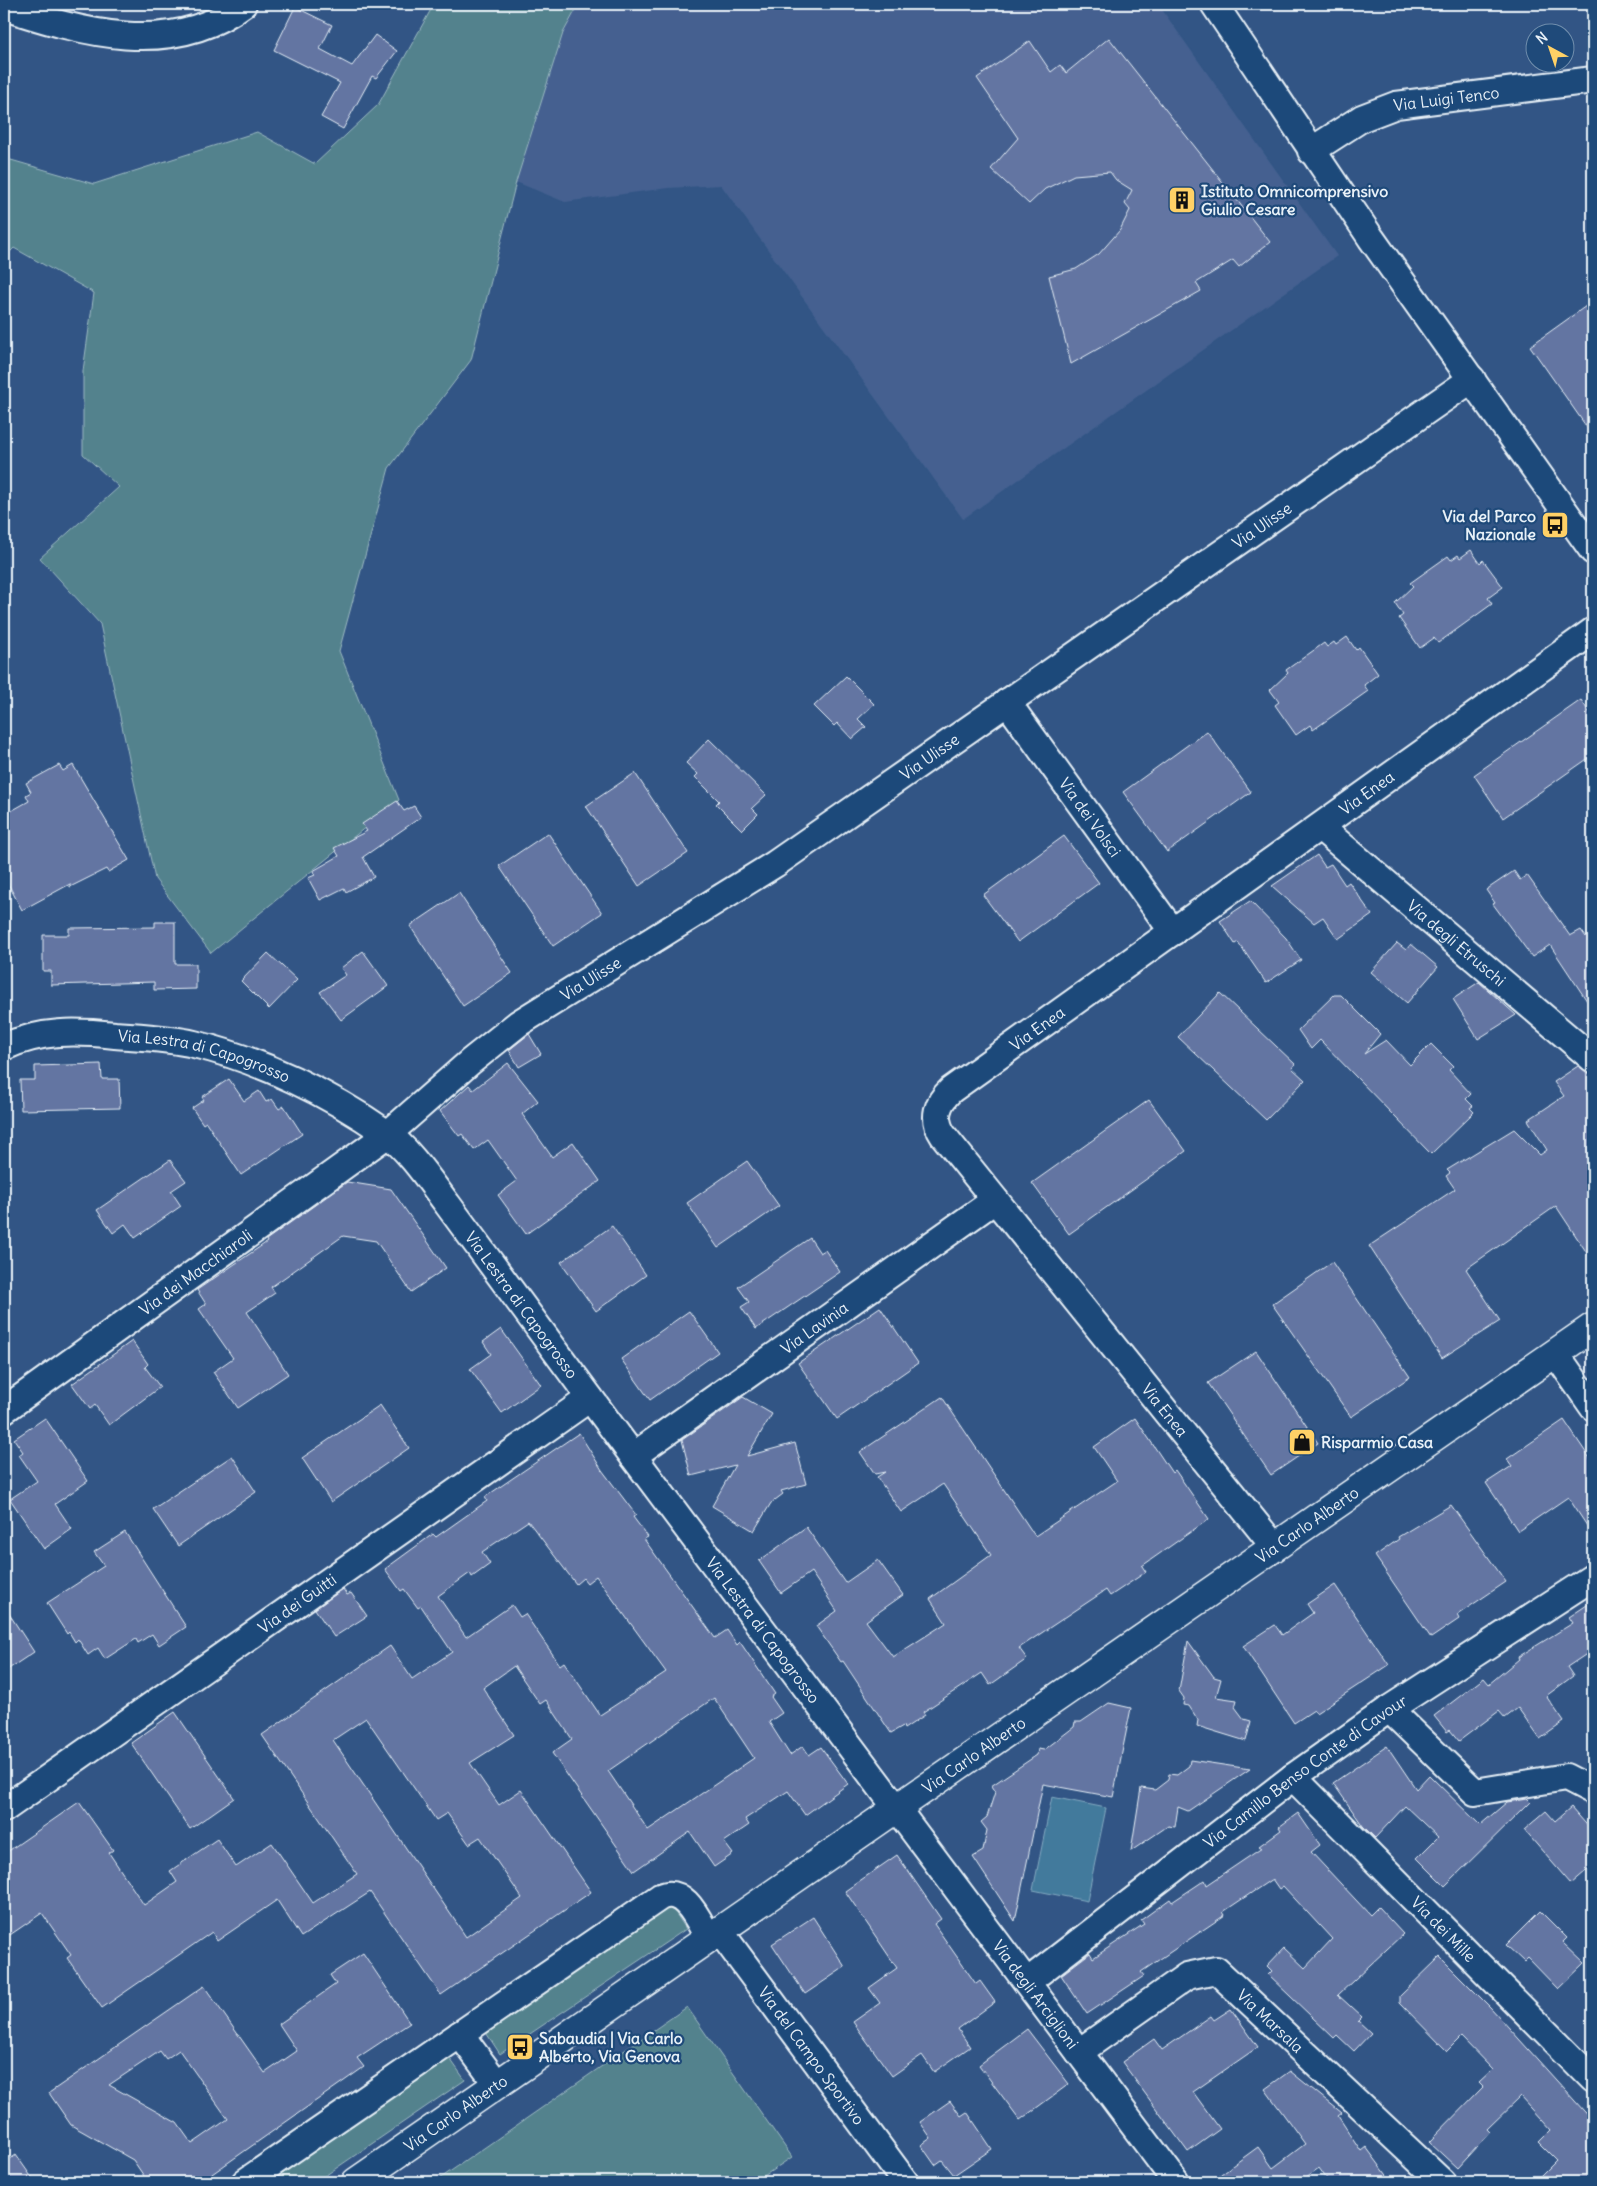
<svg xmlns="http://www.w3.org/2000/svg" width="1597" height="2186" font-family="Delius,sans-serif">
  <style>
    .built { fill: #446190 }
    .green { fill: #52828d; stroke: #9dbac2 }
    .water { fill: #427a9c; stroke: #84aac1 }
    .building { fill: #6474a2; stroke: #e8f1f8; fill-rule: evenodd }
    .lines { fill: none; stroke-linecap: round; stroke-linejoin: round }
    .minor-casing { stroke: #e8f1f8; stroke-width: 30 }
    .tertiary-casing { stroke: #e8f1f8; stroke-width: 31 }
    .minor { stroke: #1f4a7a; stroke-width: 26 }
    .tertiary { stroke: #1f4a7a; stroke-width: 28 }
    .labels { text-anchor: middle; stroke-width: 4.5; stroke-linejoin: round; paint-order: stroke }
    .street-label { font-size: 16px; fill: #e8f1f8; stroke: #1f4a7a }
    .poi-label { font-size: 16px; font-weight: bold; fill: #e8f1f8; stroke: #1f4a7a; text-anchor: start }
  </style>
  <rect width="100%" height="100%" fill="#325585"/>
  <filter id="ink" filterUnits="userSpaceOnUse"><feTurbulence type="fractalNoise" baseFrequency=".02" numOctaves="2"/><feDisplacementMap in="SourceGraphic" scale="10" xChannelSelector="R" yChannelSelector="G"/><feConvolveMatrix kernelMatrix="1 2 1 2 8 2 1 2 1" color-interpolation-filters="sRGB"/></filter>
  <g filter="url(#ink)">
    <path class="built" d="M579,4H1158L1337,256L963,519L721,185L668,188L565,202L516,182L563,33Z"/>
    <path class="green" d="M434,4H579L563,33L516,182L471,360L389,468L339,651L399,800L211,953L155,879L100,624L40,558L119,487L83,454V371L94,293L14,248L4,258V158L94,184L257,132L315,164L378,105Z
      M669,1903L686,1929L500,2054L483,2028Z
      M687,2007L792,2157L755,2182H435Z
      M446,2053L465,2080L316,2182H256Z"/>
    <path class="water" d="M1052,1797L1106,1808L1087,1901L1033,1890Z"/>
    <path class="building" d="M295,7L332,25L320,49L352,66L375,35L397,51L376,78L372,76L343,129L321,117L340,83L274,50Z
      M1109,38L1270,242L1239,267L1233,260L1196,283L1201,291L1071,364L1049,276L1076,269L1099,254L1120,230L1130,210L1125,204L1132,190L1116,180L1110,172L1074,175L1045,189L1029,204L991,169L1018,138L977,78L1030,41L1051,72L1060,65L1066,73Z
      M1593,301V436L1530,346Z
      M1471,550L1480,563L1483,560L1503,587L1488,598L1492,604L1438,643L1434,638L1420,648L1399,618L1403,615L1395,603L1413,586L1410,583L1448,556L1451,560L1458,555L1460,558Z
      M1347,637L1356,650L1359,647L1378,674L1364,685L1368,691L1313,730L1310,725L1296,735L1275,705L1279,702L1270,690L1288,673L1286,670L1324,643L1327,647L1334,642L1336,645Z
      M846,676L874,704L858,719L866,727L852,739L837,723L834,726L814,706Z
      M1581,700L1593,718V755L1503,818L1474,775Z
      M1207,731L1251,792L1167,852L1123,792Z
      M709,739L766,795L752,808L758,814L742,830L716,804L719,801L695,777L698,774L686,763Z
      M59,765L63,771L73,765L129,860L108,872L106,869L70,887V884L22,910L4,876V815L29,801L26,795L31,792L26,783Z
      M635,773L688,853L639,886L586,806Z
      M397,801L404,811L414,806L421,817L363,857L374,877L346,892L344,888L320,900L308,878L315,875L313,871L339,856L334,848L367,831L362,824Z
      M548,833L602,913L553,946L499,866Z
      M1064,836L1099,883L1018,942L983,895Z
      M1317,855L1325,867L1331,864L1345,885L1349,882L1372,915L1338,939L1323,917L1314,923L1272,886Z
      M1514,871L1520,880L1527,875L1570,936L1581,930L1586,937L1593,931V1010L1550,945L1532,957L1493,904L1495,903L1486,890Z
      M459,893L512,973L463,1006L410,926Z
      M1250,901L1286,938L1301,960L1266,983L1238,942L1235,944L1220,921Z
      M155,922H175V964H196V989L154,990V982L51,985V971H43V935H69V928L155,927Z
      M1397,943L1406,950L1411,944L1438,967L1407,1003L1371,972Z
      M363,951L388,986L341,1020L320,992L346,975L341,968Z
      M268,953L297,980L269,1009L241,981Z
      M1479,982L1516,1015L1478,1039L1453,999Z
      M1220,993L1295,1064L1292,1068L1305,1080L1266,1120L1178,1037Z
      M1334,995H1341L1380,1034L1364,1054L1386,1040L1410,1065L1431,1044L1453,1066L1449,1070L1471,1094L1466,1099L1473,1106L1470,1108L1474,1112L1431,1154L1320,1040L1311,1049L1298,1030Z
      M529,1034L541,1054L519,1067L509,1050Z
      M508,1063L538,1101L522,1114L552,1157L573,1142L600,1181L526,1234L498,1195L517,1181L488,1140L474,1150L462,1134L459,1136L440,1111L469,1085L473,1090Z
      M101,1064L102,1079H119L120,1108L21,1110L20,1080H35V1066Z
      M1578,1066L1589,1073L1593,1080V1262L1556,1206L1466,1269L1500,1321L1442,1358L1369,1246L1455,1189L1446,1176L1450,1173L1447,1170L1514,1129L1540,1155L1547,1150L1528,1120L1564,1096L1554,1082Z
      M229,1079L244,1101L259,1091L266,1102L272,1099L279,1109L284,1106L302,1134L241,1175L206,1122L203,1124L192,1108L204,1100L202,1097Z
      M1149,1100L1186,1151L1069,1234L1032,1183Z
      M170,1160L186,1181L171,1191L181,1206L135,1238L125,1224L113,1233L97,1210Z
      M747,1161L779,1206L718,1248L687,1203Z
      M347,1182L391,1189L446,1268L411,1292L376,1241L343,1236L271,1287L275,1293L247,1312L288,1374L238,1408L213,1372L233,1358L199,1309L206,1304L197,1290L267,1242L266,1240Z
      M612,1226L646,1275L596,1311L561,1262Z
      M810,1238L820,1253L825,1250L840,1272L756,1329L741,1307L749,1302L738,1287Z
      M1332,1262L1410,1377L1351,1417L1272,1304Z
      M880,1307L918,1363L837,1419L798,1363Z
      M689,1311L718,1352L650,1400L621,1359Z
      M501,1329L541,1385L502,1413L470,1369L491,1354L483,1342Z
      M132,1341L148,1364L145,1367L160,1387L109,1425L95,1405L90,1409L72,1384Z
      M1256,1351L1318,1443L1271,1475L1208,1383Z
      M743,1397L772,1414L747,1456L795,1443L806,1484L781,1491L783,1494L771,1503L754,1531L712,1506L735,1465L691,1476L682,1440Z
      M942,1397L1035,1536L1117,1481L1094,1447L1135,1418L1172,1473L1175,1470L1209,1519L1142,1566L1146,1572L1110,1596L1106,1590L1019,1648L1027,1659L990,1685L982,1673L923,1712L925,1715L904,1729L903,1726L891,1733L843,1661L841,1662L816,1626L837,1611L811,1572L781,1593L759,1561L806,1527L845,1583L878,1560L903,1595L866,1621L893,1657L946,1623L930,1599L991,1555L943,1484L901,1512L877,1477L885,1472L875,1474L860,1452Z
      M380,1405L409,1448L331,1502L302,1458Z
      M45,1418L88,1481L55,1504L72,1529L44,1549L10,1499L37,1481L19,1455L23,1452L14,1439Z
      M1564,1420L1593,1463V1535L1568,1497L1518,1531L1486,1483L1512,1466L1507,1459Z
      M579,1433L602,1470L636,1515L633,1517L648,1537L644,1539L715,1638L727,1630L737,1645L740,1642L775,1694L771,1697L782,1713L769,1722L790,1755L803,1746L809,1755L821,1747L848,1784L805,1815L788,1791L745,1819L749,1825L724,1842L733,1854L714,1867L690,1832L634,1871L552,1753L572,1739L546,1700L540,1704L514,1666L483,1688L514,1735L470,1763L499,1805L521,1790L591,1892L441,1995L370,1892L301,1937L277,1900L217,1941L212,1932L102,2008L67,1958L71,1955L42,1913L4,1939V1854L79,1802L113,1850L109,1853L144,1905L177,1882L170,1871L217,1839L236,1867L272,1843L313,1903L357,1874L262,1735L390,1646L412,1679L452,1652L421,1606L418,1608L404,1589L401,1591L385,1569L433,1534L436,1537L487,1501L485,1497ZM528,1521L576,1584L583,1578L587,1583L596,1576L666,1672L600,1715L564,1662L560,1665L525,1614L520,1617L512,1605L466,1637L438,1596L470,1573L472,1577L490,1564L482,1552ZM714,1698L754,1758L648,1830L608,1771ZM366,1718L436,1820L447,1813L469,1844L480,1837L522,1898L466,1937L333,1740Z
      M232,1456L256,1492L178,1546L153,1509Z
      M1451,1505L1506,1582L1457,1615L1459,1619L1431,1638L1375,1556L1399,1539L1398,1537Z
      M125,1532L186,1627L159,1645L152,1634L138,1643L136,1639L105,1659L98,1648L88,1655L78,1639L75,1642L69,1632L67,1634L47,1603L104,1566L94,1552Z
      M1335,1585L1389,1665L1316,1713L1314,1710L1294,1723L1243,1646L1275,1625L1282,1635L1313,1613L1307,1604Z
      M343,1589L347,1595L351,1593L367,1616L334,1637L315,1609Z
      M1593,1601V1654L1591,1651L1567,1667L1573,1676L1546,1696L1564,1722L1540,1739L1518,1708L1505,1718L1499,1711L1459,1741L1450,1730L1447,1732L1434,1716L1484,1678L1489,1684L1519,1659L1518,1657L1573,1623L1569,1617Z
      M4,1606L34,1652L4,1672Z
      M1188,1641L1214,1677L1221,1679L1216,1697L1237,1700L1235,1707L1244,1719L1251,1721L1246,1741L1197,1726L1198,1720L1189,1706L1183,1705L1184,1698L1179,1691Z
      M1109,1703L1131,1708L1113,1797L1043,1784L1015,1921L973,1857L983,1851L987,1830L981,1822L987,1817L995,1792L991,1786L1037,1755L1038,1749L1044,1750L1074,1727L1075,1722H1081Z
      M175,1712L234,1798L190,1829L131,1743Z
      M1387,1746L1416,1789L1429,1775L1480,1825L1507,1802L1527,1799L1530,1802L1445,1886L1417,1858L1438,1837L1405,1806L1375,1838L1363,1826L1333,1783Z
      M1190,1760L1250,1769L1188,1811L1178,1807L1175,1827L1168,1826L1131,1851L1141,1788L1155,1790L1168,1780L1169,1774L1177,1775L1189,1766Z
      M1571,1807L1593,1832V1865L1571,1884L1524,1830L1546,1811L1555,1821Z
      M1298,1813L1320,1845L1311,1852L1370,1915L1378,1907L1403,1934L1338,1995L1362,2017L1358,2021L1371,2033L1354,2051L1337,2035L1334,2038L1268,1975L1272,1971L1267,1966L1284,1948L1305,1968L1332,1939L1283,1886L1279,1889L1272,1879L1223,1912L1225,1915L1141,1972L1144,1976L1087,2014L1061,1975L1090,1953L1093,1958L1144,1924L1141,1920L1170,1899L1172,1902L1205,1880L1207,1885L1244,1860L1262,1848L1259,1846L1281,1830L1279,1827Z
      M897,1855L941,1919L934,1924L976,1984L980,1981L995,2002L958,2029L970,2047L934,2072L922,2055L892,2076L853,2022L880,2003L869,1988L897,1968L845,1891Z
      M1540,1911L1567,1938L1563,1942L1585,1963L1558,1989L1528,1958L1524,1962L1506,1945Z
      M813,1917L845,1967L805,1994L772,1944Z
      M363,1953L410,2023L357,2058L364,2067L212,2174L217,2182H148L133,2160L71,2125L49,2093L204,1986L265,2073L297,2051L279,2024L336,1984L330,1975ZM179,2050L228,2119L192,2144L177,2123L109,2085L160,2051L166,2059Z
      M1440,1957L1491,2008L1593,2121V2182H1534L1556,2160L1539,2143L1551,2131L1520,2097L1487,2129L1490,2132L1457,2168L1429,2142L1483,2087L1479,2083L1493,2070L1461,2037L1447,2051L1400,2003V1996Z
      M1231,2009L1258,2047L1193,2092L1220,2129L1188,2152L1122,2062L1154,2039L1162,2050L1211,2016L1214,2020Z
      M1027,2029L1069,2084L1020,2120L979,2065Z
      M1290,2071L1342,2113L1338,2116L1361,2151L1366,2147L1392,2182H1329L1319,2168L1299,2182H1210L1258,2147L1273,2168L1305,2144L1265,2089Z
      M950,2101L961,2116L967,2112L992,2149L954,2175L942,2160L935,2165L921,2145L931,2138L920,2122Z
      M16,2155L35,2182H4V2163Z"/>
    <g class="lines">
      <g class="minor-casing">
        <g id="minor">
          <path d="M1214,4L1371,238L1593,551"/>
          <path d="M4,7C81,32 171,59 243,4"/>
          <path id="s1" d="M1311,151L1362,118L1396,105L1593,80"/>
          <path id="s2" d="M1007,702L1173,932"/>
          <path id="s3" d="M1320,827L1593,1059"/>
          <path id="s4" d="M4,1047C41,1030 75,1031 115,1035C141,1037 169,1038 194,1044C261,1060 330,1094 386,1133C408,1148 432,1184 448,1205L633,1456L1176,2182"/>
          <path d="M1556,1354L1593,1407"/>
          <path id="s5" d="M4,1410L388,1134L470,1062L519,1023L775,864L1472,379"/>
          <path id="s6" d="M633,1456L995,1200"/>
          <path id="s7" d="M1274,1546L943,1135C932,1118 937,1103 951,1090L1593,631"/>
          <path d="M1389,1709L1475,1792L1566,1777L1593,1791"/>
          <path id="s8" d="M1293,1777L1593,2080"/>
          <path id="s9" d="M4,1809L590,1398"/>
          <path id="s10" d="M719,1930L905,2182"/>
          <path id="s11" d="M1027,1982L1293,1777L1389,1709L1593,1577"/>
          <path d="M460,2034L497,2084"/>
          <path id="s12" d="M1079,2052L1187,1976L1216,1970L1442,2182"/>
          <path d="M245,2182L660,1897C685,1886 698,1920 708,1937"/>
        </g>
      </g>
      <g class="tertiary-casing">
        <g id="tertiary">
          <path id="s13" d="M356,2182L1593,1327"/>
        </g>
      </g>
      <use href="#minor" class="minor"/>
      <use href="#tertiary" class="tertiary"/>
    </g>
  </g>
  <defs>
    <g id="building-square" transform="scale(1.4375)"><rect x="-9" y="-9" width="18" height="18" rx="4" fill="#ffd166" stroke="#1f4a7a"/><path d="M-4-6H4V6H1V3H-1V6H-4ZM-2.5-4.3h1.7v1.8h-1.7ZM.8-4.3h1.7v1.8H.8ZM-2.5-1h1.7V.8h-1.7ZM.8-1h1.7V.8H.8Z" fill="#111"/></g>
    <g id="bus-square" transform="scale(1.4375)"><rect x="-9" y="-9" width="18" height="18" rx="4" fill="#ffd166" stroke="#1f4a7a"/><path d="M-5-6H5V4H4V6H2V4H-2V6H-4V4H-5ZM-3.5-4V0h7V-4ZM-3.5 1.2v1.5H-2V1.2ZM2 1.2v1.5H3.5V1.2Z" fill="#111"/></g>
    <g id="shop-square" transform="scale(1.4375)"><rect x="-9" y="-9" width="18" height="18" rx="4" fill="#ffd166" stroke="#1f4a7a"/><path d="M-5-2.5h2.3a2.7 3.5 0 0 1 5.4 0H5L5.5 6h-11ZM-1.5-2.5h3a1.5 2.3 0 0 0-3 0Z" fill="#111"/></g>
  </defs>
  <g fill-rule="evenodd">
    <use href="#building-square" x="1182" y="200"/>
    <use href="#bus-square" x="1555" y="525"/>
    <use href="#shop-square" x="1302" y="1442"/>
    <use href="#bus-square" x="520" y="2047"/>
  </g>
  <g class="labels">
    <g class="street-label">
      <text dy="6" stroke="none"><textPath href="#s1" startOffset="148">Via Luigi Tenco</textPath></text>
      <text dy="6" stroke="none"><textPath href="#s5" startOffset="1539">Via Ulisse</textPath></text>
      <text dy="6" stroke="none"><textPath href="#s5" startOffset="1134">Via Ulisse</textPath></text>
      <text dy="6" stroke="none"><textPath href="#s7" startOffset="1089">Via Enea</textPath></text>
      <text dy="6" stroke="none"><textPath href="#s2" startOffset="142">Via dei Volsci</textPath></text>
      <text dy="6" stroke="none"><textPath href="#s3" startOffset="179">Via degli Etruschi</textPath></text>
      <text dy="6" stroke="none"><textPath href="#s5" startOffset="729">Via Ulisse</textPath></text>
      <text dy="6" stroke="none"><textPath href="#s7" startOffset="684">Via Enea</textPath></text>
      <text dy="6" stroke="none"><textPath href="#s4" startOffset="205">Via Lestra di Capogrosso</textPath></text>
      <text dy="6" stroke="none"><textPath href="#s5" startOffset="236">Via dei Macchiaroli</textPath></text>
      <text dy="6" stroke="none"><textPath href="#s4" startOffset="625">Via Lestra di Capogrosso</textPath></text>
      <text dy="6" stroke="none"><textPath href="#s6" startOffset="222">Via Lavinia</textPath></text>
      <text transform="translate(1165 1410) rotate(51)" y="6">Via Enea</text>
      <text dy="6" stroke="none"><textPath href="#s13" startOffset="1156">Via Carlo Alberto</textPath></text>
      <text dy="6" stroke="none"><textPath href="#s9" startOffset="358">Via dei Guitti</textPath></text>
      <text dy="6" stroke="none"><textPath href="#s4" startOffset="1030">Via Lestra di Capogrosso</textPath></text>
      <text dy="6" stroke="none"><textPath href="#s13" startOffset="751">Via Carlo Alberto</textPath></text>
      <text dy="6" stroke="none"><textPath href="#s11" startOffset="349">Via Camillo Benso Conte di Cavour</textPath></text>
      <text dy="6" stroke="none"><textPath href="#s8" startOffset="214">Via dei Mille</textPath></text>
      <text dy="6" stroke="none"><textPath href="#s4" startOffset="1485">Via degli Arciglioni</textPath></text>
      <text dy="6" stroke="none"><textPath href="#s12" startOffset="236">Via Marsala</textPath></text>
      <text dy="6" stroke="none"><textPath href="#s10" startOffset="156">Via del Campo Sportivo</textPath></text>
      <text dy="6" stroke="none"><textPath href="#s13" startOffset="121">Via Carlo Alberto</textPath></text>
    </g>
    <g class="poi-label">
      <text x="1201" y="197">Istituto Omnicomprensivo<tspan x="1201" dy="18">Giulio Cesare</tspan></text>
      <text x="1536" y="522" text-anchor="end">Via del Parco<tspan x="1536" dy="18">Nazionale</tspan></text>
      <text x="1321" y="1448">Risparmio Casa</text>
      <text x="539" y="2044">Sabaudia | Via Carlo<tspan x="539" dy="18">Alberto, Via Genova</tspan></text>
    </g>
  </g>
  <rect width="1597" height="2186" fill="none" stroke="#1f4a7a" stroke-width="20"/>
  <rect x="10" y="10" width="1577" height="2166" fill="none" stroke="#e8f1f8" stroke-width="2" filter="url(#ink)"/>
  <g transform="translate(1550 48) rotate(320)"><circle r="24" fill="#1f4a7a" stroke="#6f8dac"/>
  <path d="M0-4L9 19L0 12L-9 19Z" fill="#ffd166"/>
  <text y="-8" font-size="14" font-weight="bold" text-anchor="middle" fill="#e8f1f8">N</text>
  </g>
</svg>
